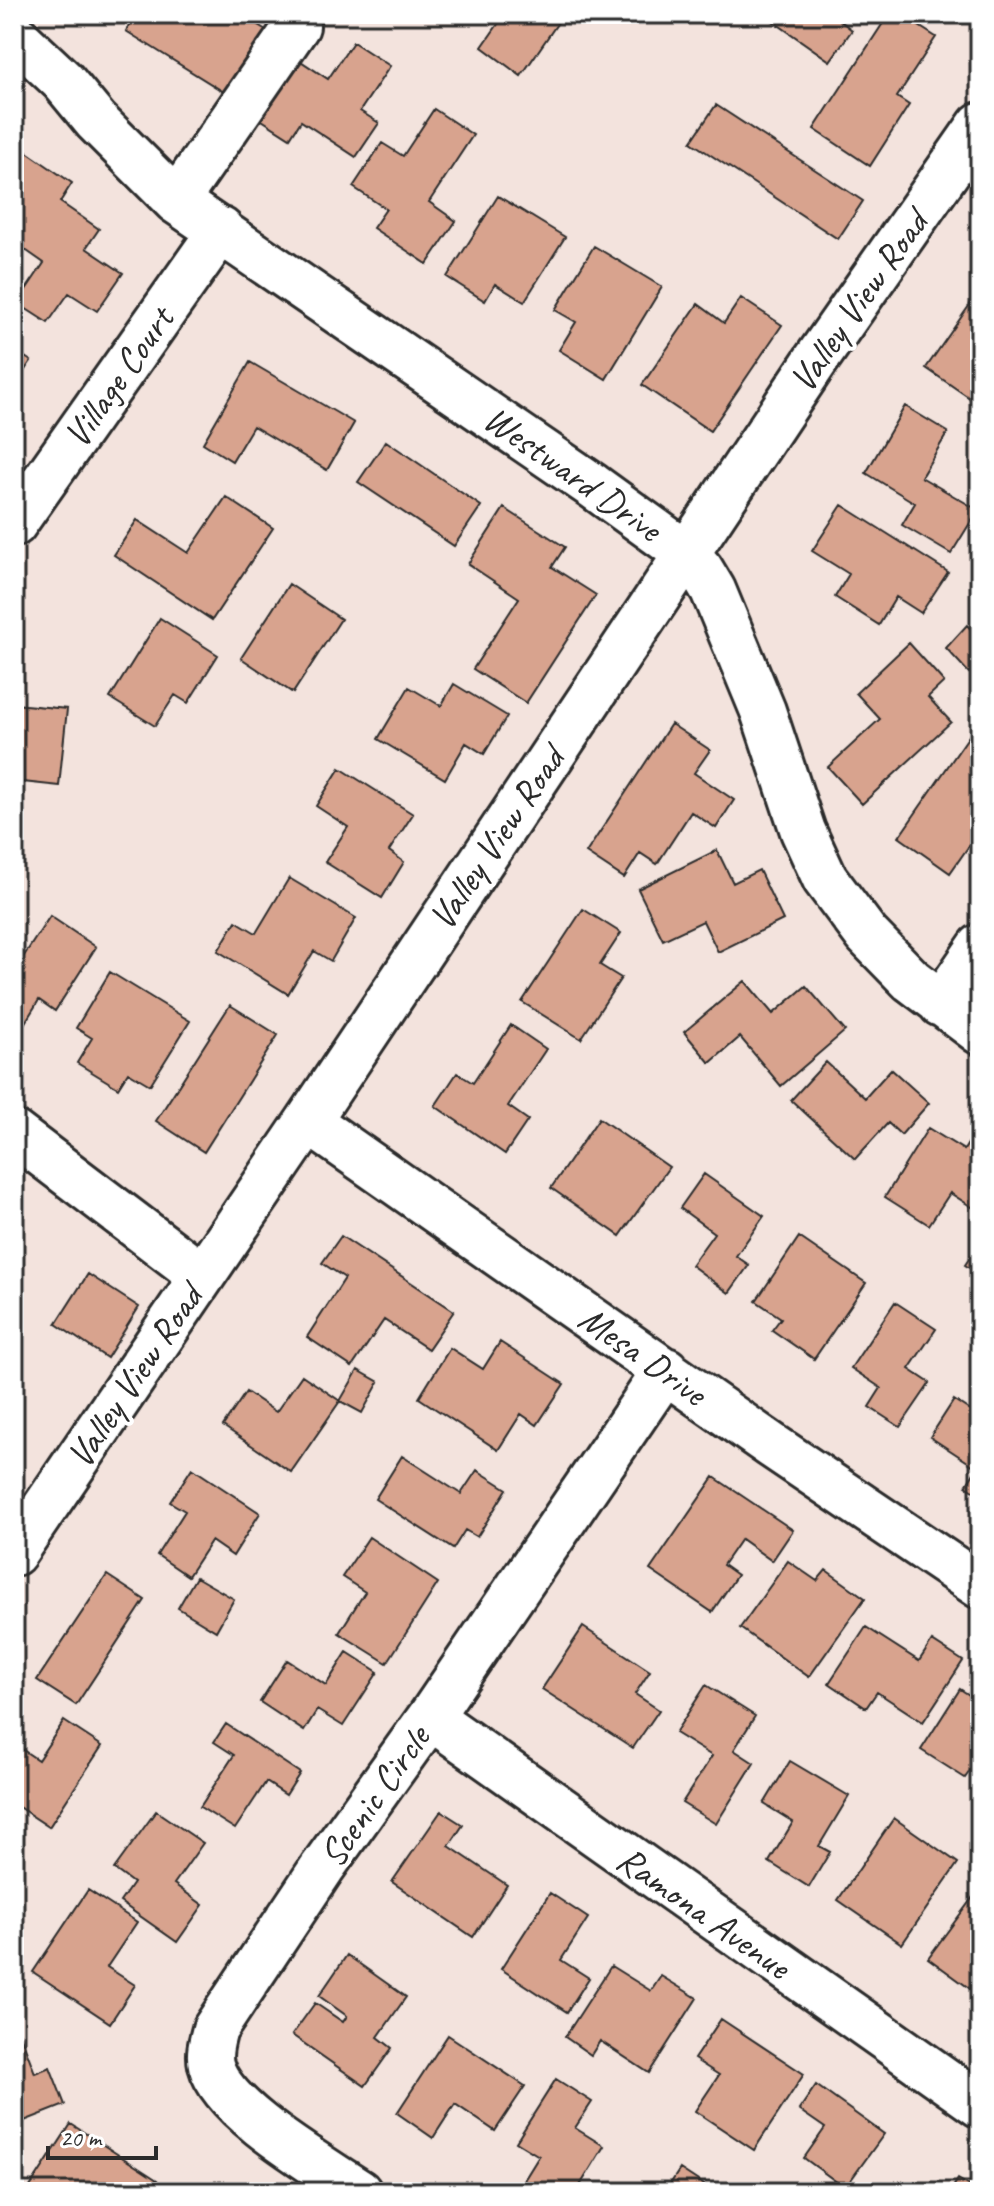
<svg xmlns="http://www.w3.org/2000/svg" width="994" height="2206" font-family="Caveat,sans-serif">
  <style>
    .building { fill: #d8a38e; stroke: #2b2b2b; stroke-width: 2 }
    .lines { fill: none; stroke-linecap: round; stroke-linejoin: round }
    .minor-casing { stroke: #2b2b2b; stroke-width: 50 }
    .minor { stroke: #fff; stroke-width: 44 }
    .labels { text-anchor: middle; stroke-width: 8; stroke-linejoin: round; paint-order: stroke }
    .street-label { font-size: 38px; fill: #2b2b2b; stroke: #fff }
  </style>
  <rect width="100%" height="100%" fill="#f3e3dd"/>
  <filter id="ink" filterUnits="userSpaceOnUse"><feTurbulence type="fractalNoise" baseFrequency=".0125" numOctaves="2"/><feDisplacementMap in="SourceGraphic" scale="16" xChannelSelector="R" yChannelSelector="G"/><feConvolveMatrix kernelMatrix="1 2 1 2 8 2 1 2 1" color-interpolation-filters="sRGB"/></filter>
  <g filter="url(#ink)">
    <path class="building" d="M136,14H240L271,33L232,97L126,31Z
      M505,14H555L561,18L521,76L482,47Z
      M774,14H832L852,30L830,61L770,19Z
      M889,14H900L936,37L897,97L909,105L870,166L814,129Z
      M353,42L390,66L360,111L379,123L356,157L301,121L290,138L251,113L290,54L328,79Z
      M716,105L863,201L838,239L691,142Z
      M434,109L473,135L429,202L456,221L427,264L373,228L386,209L353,187L382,143L403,156Z
      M24,150L72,183L60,202L99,229L86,248L123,273L97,311L69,293L48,323L17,303L44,263L14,242V165Z
      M498,196L565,237L524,302L495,284L485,301L447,277Z
      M594,246L662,287L606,379L559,350L576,322L555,310Z
      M978,293L980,295V405L926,368Z
      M741,298L782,325L710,431L642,385L698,304L724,323Z
      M14,350L31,361L14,386Z
      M250,362L354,423L327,470L253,426L232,461L203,443Z
      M905,406L948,432L921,477L978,510L951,554L902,525L915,503L866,473Z
      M386,441L481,506L454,546L358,482Z
      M226,497L273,528L212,620L114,555L137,520L188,553Z
      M842,505L948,572L921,613L896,597L879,625L835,597L849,574L812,551Z
      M504,508L565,547L552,567L596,595L526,703L473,669L519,598L468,564Z
      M289,584L341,619L293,693L241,658Z
      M160,618L218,655L188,703L175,695L155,726L110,698Z
      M967,625L980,639V662L969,673L946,648Z
      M909,643L944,682L928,697L951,722L862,804L828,767L880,719L856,693Z
      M454,684L507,716L484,754L466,743L445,779L378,739L409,687L441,706Z
      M14,704L67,709L59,786L14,781Z
      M980,720V830L950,873L899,837Z
      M671,724L710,750L694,773L734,800L716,828L691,812L657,864L640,853L624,878L586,853Z
      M340,768L413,814L389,851L404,862L382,898L325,862L348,827L316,806Z
      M717,850L733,883L759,870L783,920L718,952L703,921L663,940L638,889Z
      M289,878L356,918L331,961L314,951L288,994L218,951L236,921L256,933Z
      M583,909L621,933L600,965L621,978L581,1039L522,1002Z
      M50,916L96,947L55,1011L39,1000L21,1029L14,1025V971Z
      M110,972L190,1021L150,1085L128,1072L118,1088L77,1063L92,1038L76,1028Z
      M745,981L773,1014L806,986L845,1031L781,1086L740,1037L710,1063L684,1032Z
      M230,1005L278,1035L204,1152L156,1121Z
      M511,1025L546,1049L508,1106L528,1120L505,1154L435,1106L457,1073L473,1083Z
      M826,1062L865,1098L891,1069L929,1103L901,1135L888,1123L855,1159L791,1100Z
      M599,1118L669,1167L620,1236L551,1188Z
      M928,1128L964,1150L973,1135L980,1139V1208L978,1211L950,1193L929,1225L885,1197Z
      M704,1174L764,1216L736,1256L749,1265L729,1293L691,1265L714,1233L680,1208Z
      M341,1236L454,1311L428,1349L384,1320L352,1367L307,1337L345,1278L322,1263Z
      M799,1237L866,1283L814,1359L772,1330L781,1318L756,1301Z
      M980,1242V1275L965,1265Z
      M88,1274L139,1307L107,1358L56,1324Z
      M895,1302L936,1329L909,1369L930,1383L900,1427L869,1407L881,1388L851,1368Z
      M500,1342L564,1384L537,1425L521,1414L498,1450L419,1398L450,1348L483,1369Z
      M358,1370L379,1382L362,1413L340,1401Z
      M302,1375L340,1401L291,1472L223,1426L246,1392L276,1412Z
      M954,1400L980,1417V1495L966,1486L977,1468L930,1437Z
      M402,1456L461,1494L477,1470L507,1489L477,1537L465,1530L453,1549L375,1499Z
      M192,1468L260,1513L233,1556L211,1541L188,1576L157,1555L185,1511L170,1502Z
      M714,1477L793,1530L772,1561L741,1539L723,1565L737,1575L712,1612L650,1570Z
      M369,1537L438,1583L387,1663L339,1633L365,1592L342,1577Z
      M788,1561L817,1581L826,1570L865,1598L809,1677L740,1628Z
      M107,1575L145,1600L76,1705L37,1680Z
      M196,1577L234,1599L216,1631L178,1608Z
      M583,1627L650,1671L635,1694L659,1710L633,1748L542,1689Z
      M866,1627L919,1661L932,1641L963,1661L923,1722L877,1692L866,1708L829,1683Z
      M347,1652L378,1672L343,1726L317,1710L304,1731L260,1702L287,1660L326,1685Z
      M706,1685L755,1716L734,1750L754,1763L716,1824L682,1803L712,1756L675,1733Z
      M960,1689L980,1702V1763L977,1761L965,1778L921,1750Z
      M64,1721L102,1746L49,1827L14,1804V1744L38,1760Z
      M226,1724L300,1773L286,1795L266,1782L235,1829L200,1807L234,1755L214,1742Z
      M790,1761L849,1796L819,1846L830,1852L809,1887L769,1862L793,1822L764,1804Z
      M156,1811L203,1843L174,1884L203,1905L177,1942L120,1902L133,1883L114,1869Z
      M441,1811L463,1825L449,1846L507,1885L473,1937L392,1882Z
      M894,1818L958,1863L902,1944L838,1900Z
      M88,1890L137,1922L107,1967L135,1985L110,2023L33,1972Z
      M550,1893L588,1918L561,1960L589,1978L567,2012L501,1969Z
      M973,1897L980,1903V1996L928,1958Z
      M347,1955L406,1997L378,2037L392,2048L365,2086L292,2035L315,2003L343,2022L347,2016L319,1996Z
      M611,1966L651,1991L661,1976L697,1998L649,2073L600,2041L591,2055L565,2037Z
      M721,2019L804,2074L754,2150L695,2111L719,2075L694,2059Z
      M17,2026L35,2073L50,2067L65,2105L14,2125V2027Z
      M448,2035L525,2086L495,2131L455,2104L433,2138L397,2113Z
      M556,2079L592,2102L575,2128L604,2146L576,2192H521L518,2190L539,2156L516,2142Z
      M816,2085L884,2134L845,2188L804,2158L825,2128L799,2110Z
      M71,2124L157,2180L149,2192H38L30,2187Z
      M680,2169L715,2192H665Z
      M958,2179L980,2192H950Z"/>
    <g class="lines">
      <g class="minor-casing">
        <path id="minor" d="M14,35L63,81L96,121L176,201L593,486L687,554L701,570L713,590L763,711L803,831L825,879L867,935L911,980L980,1032
          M176,201L297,26
          M14,524L221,230
          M941,1004L980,947
          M308,1121L771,1445L980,1586
          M14,1133L202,1276
          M14,1553L308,1121L816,360L980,125
          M430,1717L980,2105
          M359,2192C319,2165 223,2111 211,2065C208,2052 212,2041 215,2029L322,1868L430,1717L666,1370"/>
      </g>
      <use href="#minor" class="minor"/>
    </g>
  </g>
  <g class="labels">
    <g class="street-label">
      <text transform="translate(858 301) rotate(-55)" y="13">Valley View Road</text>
      <text transform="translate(118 377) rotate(-55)" y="13">Village Court</text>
      <text transform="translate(573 473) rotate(35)" y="13">Westward Drive</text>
      <text transform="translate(496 838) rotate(-56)" y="13">Valley View Road</text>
      <text transform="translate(643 1355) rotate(35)" y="13">Mesa Drive</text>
      <text transform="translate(134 1376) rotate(-56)" y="13">Valley View Road</text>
      <text transform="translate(374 1796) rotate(-55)" y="13">Scenic Circle</text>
      <text transform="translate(704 1912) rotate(35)" y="13">Ramona Avenue</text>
    </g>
  </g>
  <rect width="994" height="2206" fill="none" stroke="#fff" stroke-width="48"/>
  <rect x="24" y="24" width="946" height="2158" fill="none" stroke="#2b2b2b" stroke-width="3" filter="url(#ink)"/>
  <path d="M48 2146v12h108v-12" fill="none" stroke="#2b2b2b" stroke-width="4"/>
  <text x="60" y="2146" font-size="24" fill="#2b2b2b" stroke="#ffffff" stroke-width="6" paint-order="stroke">20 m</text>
</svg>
